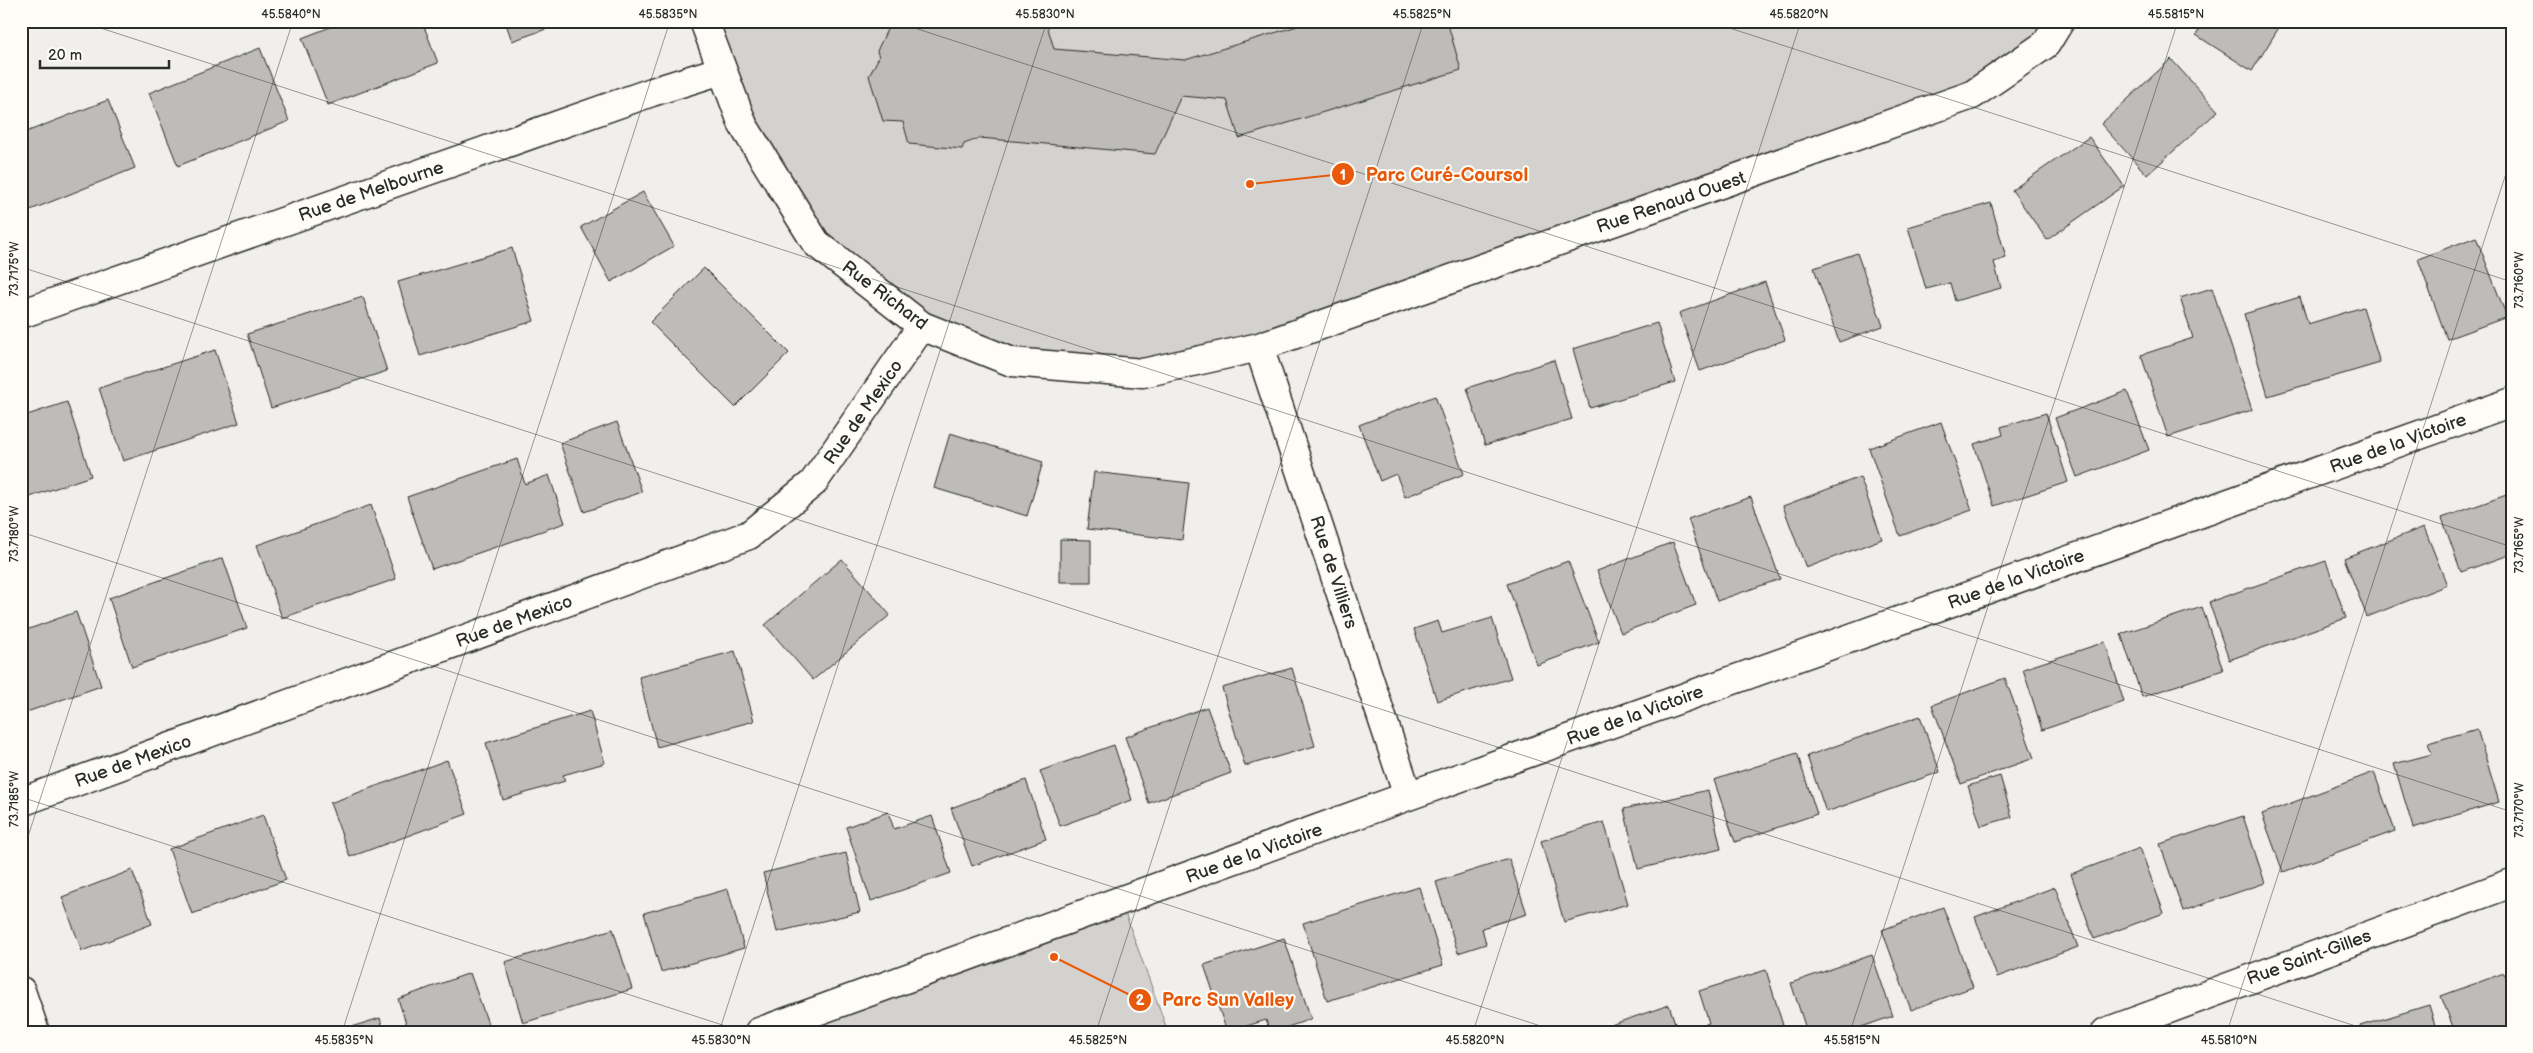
<svg xmlns="http://www.w3.org/2000/svg" width="2533" height="1053" font-family="'Balsamiq Sans',sans-serif">
  <style>
    .green { fill: #d3d2cf; stroke: #7f7e7d }
    .building { fill: #bdbcb8; stroke: #2b2b2b }
    .lines { fill: none; stroke-linecap: round; stroke-linejoin: round }
    .street-casing { stroke: #2b2b2b; stroke-width: 31 }
    .street { stroke: #fdfcf7; stroke-width: 28 }
    .ticks { fill: none; stroke: #2b2b2b; stroke-width: 1; stroke-opacity: 0.45 }
    .labels { text-anchor: middle; stroke-width: 4; stroke-linejoin: round; paint-order: stroke }
    .street-label { font-size: 18px; fill: #2b2b2b; stroke: #fdfcf7 }
    .leader { fill: none; stroke: #e8590c; stroke-width: 2 }
    .callout-dot { fill: #e8590c; stroke: #fdfcf7; stroke-width: 2 }
    .mark-label { font-size: 15px; text-anchor: middle; font-weight: bold; fill: #fff }
    .callout-label { font-size: 19px; text-anchor: middle; font-weight: bold; fill: #e8590c; stroke: #fdfcf7; stroke-width: 4; stroke-linejoin: round; paint-order: stroke }
    .neatline { fill: none; stroke: #2b2b2b; stroke-width: 2 }
    .ticks-label { font-size: 12px; text-anchor: middle; fill: #2b2b2b }
  </style>
  <rect width="100%" height="100%" fill="#f0efeb"/>
  <filter id="ink" filterUnits="userSpaceOnUse"><feTurbulence type="fractalNoise" baseFrequency=".02" numOctaves="2"/><feDisplacementMap in="SourceGraphic" scale="10" xChannelSelector="R" yChannelSelector="G"/><feConvolveMatrix kernelMatrix="1 2 1 2 8 2 1 2 1" color-interpolation-filters="sRGB"/></filter>
  <g filter="url(#ink)">
    <path class="green" d="M704,21H2060L1972,95L1143,373L958,340L816,243Z
      M1121,902L1168,1032H818L812,1012Z"/>
    <path class="building" d="M346,21H422L438,63L328,105L302,38Z
      M505,21H569L512,41Z
      M891,21H1048L1047,25L1054,49L1185,60L1314,21H1447L1461,70L1239,138L1227,100L1181,96L1155,154L980,138L964,144L962,149L909,144L903,122L883,121L869,76L879,57L877,51Z
      M2205,21H2283L2252,71L2196,35Z
      M260,48L289,121L178,166L149,93Z
      M2171,59L2218,111L2147,175L2101,124Z
      M108,100L135,168L23,213L21,134Z
      M2089,137L2124,186L2047,240L2012,190Z
      M643,192L674,246L611,282L581,227Z
      M1991,203L2006,258L1994,262L2001,288L1955,301L1950,283L1926,289L1908,227Z
      M2476,237L2507,317L2447,339L2418,259Z
      M512,248L534,321L420,356L398,282Z
      M1857,253L1883,326L1839,342L1814,268Z
      M704,268L789,353L735,407L650,322Z
      M1765,282L1785,340L1700,371L1679,313Z
      M2212,288L2252,410L2168,437L2141,355L2193,338L2180,298Z
      M363,297L387,371L271,408L247,334Z
      M2300,297L2308,324L2363,307L2380,363L2268,396L2244,314Z
      M1657,323L1675,382L1590,408L1573,349Z
      M215,350L239,423L123,461L99,388Z
      M1554,360L1572,419L1485,445L1467,388Z
      M2127,391L2149,450L2077,477L2055,418Z
      M1435,396L1464,474L1405,497L1396,474L1380,481L1359,425Z
      M67,402L91,476L21,500V417Z
      M2046,413L2068,482L1994,506L1974,444L2003,435L2001,427Z
      M617,422L642,492L584,512L560,443Z
      M1941,422L1972,510L1900,536L1869,448Z
      M950,433L1043,462L1027,516L934,488Z
      M517,459L525,484L549,475L565,523L432,569L407,497Z
      M1094,472L1189,483L1182,540L1087,529Z
      M1860,477L1882,539L1806,568L1783,506Z
      M2512,493V554L2461,572L2442,518Z
      M1751,497L1780,579L1717,601L1688,519Z
      M371,505L396,579L282,618L257,545Z
      M2424,527L2447,585L2367,617L2344,558Z
      M1060,539L1091,540V582H1060Z
      M1673,542L1696,605L1621,633L1597,571Z
      M223,558L247,628L132,667L109,598Z
      M842,559L890,615L813,680L765,625Z
      M1568,561L1599,642L1537,665L1507,584Z
      M2326,561L2346,618L2229,660L2209,602Z
      M2202,607L2223,670L2142,697L2121,634Z
      M76,612L101,686L21,714V632Z
      M1492,618L1511,678L1437,701L1414,629L1438,621L1442,633Z
      M2105,642L2124,702L2042,730L2023,669Z
      M735,651L754,721L657,747L639,677Z
      M1292,668L1315,746L1245,766L1222,688Z
      M2005,678L2034,758L1961,784L1932,705Z
      M1207,707L1231,773L1149,803L1125,737Z
      M590,711L605,763L563,775L565,781L503,800L486,743Z
      M1920,716L1940,772L1826,812L1807,756Z
      M2477,729L2499,802L2413,828L2394,764L2432,754L2428,743Z
      M1114,745L1132,800L1060,826L1040,771Z
      M1797,753L1817,814L1735,842L1714,780Z
      M447,760L467,814L350,857L330,803Z
      M2374,772L2395,831L2283,872L2262,814Z
      M2000,776L2012,817L1981,826L1968,786Z
      M1026,780L1046,839L972,866L951,808Z
      M1708,790L1721,849L1638,869L1624,809Z
      M888,812L894,829L932,816L951,873L871,901L846,827Z
      M263,815L286,880L192,914L169,849Z
      M2243,816L2265,883L2183,911L2160,844Z
      M1604,822L1628,904L1564,922L1541,841Z
      M2140,848L2164,913L2094,939L2071,874Z
      M846,853L860,912L777,932L763,873Z
      M1509,859L1527,914L1482,928L1486,944L1458,953L1436,882Z
      M132,870L152,924L82,951L62,897Z
      M1419,887L1443,965L1327,1001L1303,923Z
      M2055,887L2078,947L1997,977L1975,917Z
      M728,889L744,948L661,972L644,913Z
      M1943,907L1973,987L1911,1010L1882,930Z
      M613,929L632,989L523,1023L505,962Z
      M1284,938L1311,1019L1273,1032H1270L1266,1020L1227,1032L1204,965Z
      M1872,955L1893,1016L1847,1032H1807L1791,983Z
      M1766,970L1785,1032H1698L1697,1027L1709,1023L1699,991Z
      M470,973L491,1032H409L398,999Z
      M2504,973L2512,996V1032H2455L2441,996Z
      M1669,1005L1678,1032H1606L1605,1027Z
      M2429,1005L2437,1032H2362L2360,1026Z
      M380,1018L384,1032H335Z"/>
    <g class="lines">
      <g class="street-casing">
        <path id="street" d="M704,21L743,125L816,243L922,326L1012,362L1143,373L1259,347L1972,95L2046,44L2060,21
          M21,314L652,92L722,70
          M1259,347L1408,796
          M21,802L749,535L813,483L922,326
          M21,991L35,1032
          M759,1032L1408,796L2512,402
          M2106,1032L2512,883"/>
      </g>
      <use href="#street" class="street"/>
    </g>
  </g>
  <path class="ticks" d="M79,21L2512,812M893,21L2512,547M1708,21L2512,282M21,267L2374,1032M21,532L1559,1032M21,797L744,1032M21,858L293,21M342,1032L670,21M719,1032L1047,21M1096,1032L1424,21M1473,1032L1801,21M1850,1032L2178,21M2227,1032L2512,155"/>
  <g class="labels">
    <g class="street-label">
      <text transform="translate(371 191) rotate(-19)" y="6">Rue de Melbourne</text>
      <text transform="translate(1671 202) rotate(-19)" y="6">Rue Renaud Ouest</text>
      <text transform="translate(885 295) rotate(37)" y="6">Rue Richard</text>
      <text transform="translate(863 412) rotate(-55)" y="6">Rue de Mexico</text>
      <text transform="translate(2398 443) rotate(-20)" y="6">Rue de la Victoire</text>
      <text transform="translate(1334 572) rotate(72)" y="6">Rue de Villiers</text>
      <text transform="translate(2016 579) rotate(-20)" y="6">Rue de la Victoire</text>
      <text transform="translate(514 621) rotate(-20)" y="6">Rue de Mexico</text>
      <text transform="translate(1635 715) rotate(-20)" y="6">Rue de la Victoire</text>
      <text transform="translate(133 761) rotate(-20)" y="6">Rue de Mexico</text>
      <text transform="translate(1254 853) rotate(-20)" y="6">Rue de la Victoire</text>
      <text transform="translate(2309 957) rotate(-20)" y="6">Rue Saint-Gilles</text>
    </g>
  </g>
  <path class="leader" d="M1250 184L1343 174M1054 957L1140 1000"/>
  <g class="callout-dot">
    <circle cx="1250" cy="184" r="5"/>
    <circle cx="1054" cy="957" r="5"/>
    <circle cx="1343" cy="174" r="12"/>
    <circle cx="1140" cy="1000" r="12"/>
  </g>
  <g class="mark-label">
    <text x="1343" y="180">1</text>
    <text x="1140" y="1005">2</text>
  </g>
  <g class="callout-label">
    <text x="1447" y="181">Parc Curé-Coursol</text>
    <text x="1228" y="1006">Parc Sun Valley</text>
  </g>
  <rect width="2533" height="1053" fill="none" stroke="#fdfcf7" stroke-width="55"/>
  <path d="M40 60v8h129v-8" fill="none" stroke="#2b2b2b" stroke-width="2.5"/>
  <text x="48" y="60" font-size="15" fill="#2b2b2b" stroke="#fdfcf7" stroke-width="4" paint-order="stroke">20 m</text>
  <rect x="28" y="28" width="2478" height="998" class="neatline"/>
  <g class="ticks-label">
    <text x="291" y="18">45.5840°N</text>
    <text x="668" y="18">45.5835°N</text>
    <text x="1045" y="18">45.5830°N</text>
    <text x="1422" y="18">45.5825°N</text>
    <text x="1799" y="18">45.5820°N</text>
    <text x="2176" y="18">45.5815°N</text>
    <text transform="translate(14 269) rotate(-90)" y="4">73.7175°W</text>
    <text transform="translate(2519 280) rotate(-90)" y="4">73.7160°W</text>
    <text transform="translate(14 534) rotate(-90)" y="4">73.7180°W</text>
    <text transform="translate(2519 545) rotate(-90)" y="4">73.7165°W</text>
    <text transform="translate(14 799) rotate(-90)" y="4">73.7185°W</text>
    <text transform="translate(2519 810) rotate(-90)" y="4">73.7170°W</text>
    <text x="344" y="1044">45.5835°N</text>
    <text x="721" y="1044">45.5830°N</text>
    <text x="1098" y="1044">45.5825°N</text>
    <text x="1475" y="1044">45.5820°N</text>
    <text x="1852" y="1044">45.5815°N</text>
    <text x="2229" y="1044">45.5810°N</text>
  </g>
</svg>
